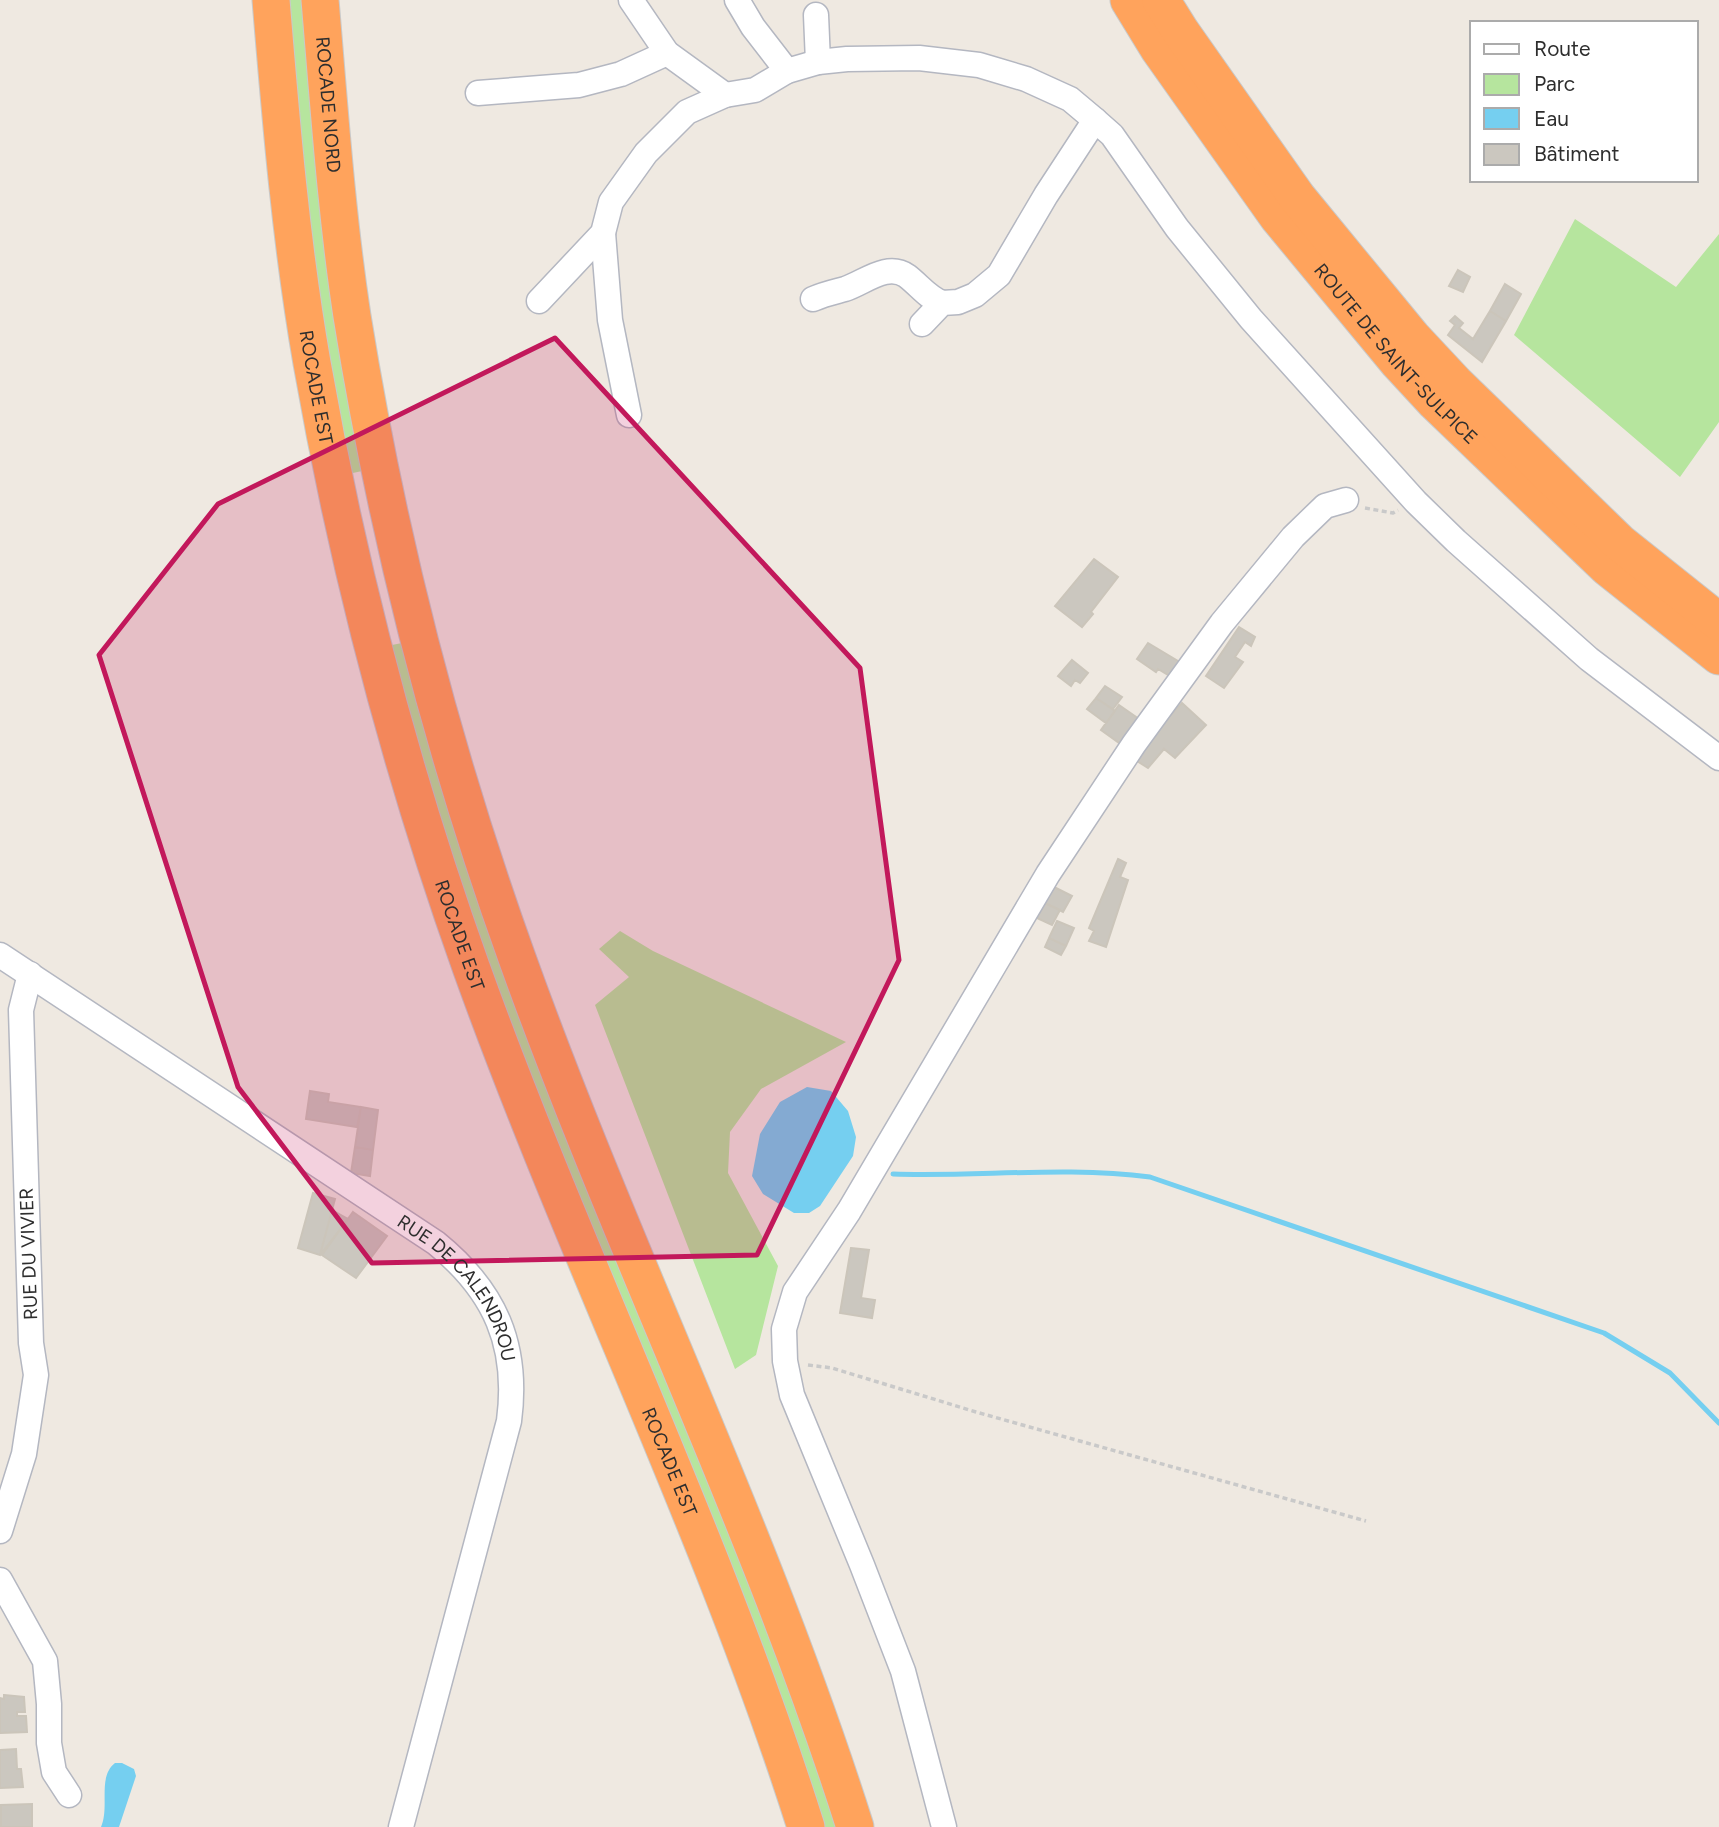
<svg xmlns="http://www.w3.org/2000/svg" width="1719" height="1827" font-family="Figtree,sans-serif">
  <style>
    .green { fill: #b6e59e }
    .water { fill: #75cff0 }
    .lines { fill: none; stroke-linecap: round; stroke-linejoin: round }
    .stream { stroke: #75cff0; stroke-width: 5 }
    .building { fill: #cbc7bf; stroke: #cbc5ba; stroke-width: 2 }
    .minor-casing { stroke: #b4b7c1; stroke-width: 27 }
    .highway-casing { stroke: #c9c9c9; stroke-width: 39 }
    .path { stroke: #c9c9c9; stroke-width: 3.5; stroke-dasharray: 5 3.5; stroke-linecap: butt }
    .minor { stroke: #fff; stroke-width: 24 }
    .highway { stroke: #ffa35c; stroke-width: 37 }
    .marked { fill: #c2185b; fill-opacity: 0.2; stroke: #c2185b; stroke-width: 5; stroke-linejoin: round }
    .labels { text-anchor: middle; stroke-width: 6; stroke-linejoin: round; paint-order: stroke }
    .street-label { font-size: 19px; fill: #2e2e2e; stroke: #fff }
  </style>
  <rect width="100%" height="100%" fill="#efe9e1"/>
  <path class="green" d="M284,0H305L367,470L348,474L316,296Z
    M1575,219L1676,287L1719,234V422L1680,477L1514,335Z
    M407,642L700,1450L841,1827H820L489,977L387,646Z
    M620,931L653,951L846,1042L761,1089L730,1132L728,1173L778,1266L756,1355L735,1369L595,1005L629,977L599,949Z"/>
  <path class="water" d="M807,1087L831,1091L848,1111L856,1137L853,1156L820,1206L809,1213H794L763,1194L752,1176L760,1134L780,1102Z
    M115,1763H122L134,1769L136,1776L119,1827H101C110,1807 97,1777 115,1763Z"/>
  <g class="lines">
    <path class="stream" d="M893,1174C978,1177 1065,1166 1150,1177L1604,1333L1670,1373L1719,1423"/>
  </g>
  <path class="building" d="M1458,270L1470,277L1463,292L1449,286Z
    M1505,284L1521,294L1506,321L1490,311Z
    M1490,311L1506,321L1482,362L1448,335L1455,325L1450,321L1455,316L1463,323L1459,328L1473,339Z
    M1094,559L1118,577L1091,612L1093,614L1082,627L1055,606Z
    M1239,627L1255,637L1251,646L1245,642L1235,657L1243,662L1224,688L1206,676Z
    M1148,643L1183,664L1173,678L1158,669L1156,672L1137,659Z
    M1072,660L1088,673L1080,683L1075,680L1071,686L1058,676Z
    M1105,686L1122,697L1113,709L1096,698Z
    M1096,698L1115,711L1106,723L1087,709Z
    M1182,703L1206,725L1175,758L1164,749L1148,768L1137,761L1144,743Z
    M1119,705L1139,719L1122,745L1101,730Z
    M1118,859L1126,863L1120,877L1128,880L1106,947L1089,941L1094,931L1089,928Z
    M1054,887L1072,896L1063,912L1045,903Z
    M1045,903L1060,910L1052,925L1037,918Z
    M1057,921L1074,928L1066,946L1049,938Z
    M1049,938L1066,946L1061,955L1045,947Z
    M310,1091L329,1094L328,1102L361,1107L357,1127L306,1119Z
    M361,1107L378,1110L373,1150L355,1147Z
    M355,1147L373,1150L370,1176L351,1173Z
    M313,1193L335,1199L320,1255L298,1248Z
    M332,1210L348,1219L320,1255Z
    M353,1212L387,1236L356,1278L322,1255Z
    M851,1248L869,1250L861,1298L875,1300L872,1318L840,1313Z
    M4,1695L24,1697L25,1712H17V1716H26L27,1732L0,1733V1698L4,1699Z
    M16,1749L17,1769H21L23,1787L0,1788V1750Z
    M32,1804V1827H1V1805Z"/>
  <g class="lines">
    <g class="minor-casing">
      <g id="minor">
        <path d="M631,0L667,53L725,95"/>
        <path d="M737,0L753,27L787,71"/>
        <path d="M816,15L818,62"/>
        <path d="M478,93L579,85L621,74L667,53"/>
        <path d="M603,233L610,320L629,415"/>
        <path d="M813,299C824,294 834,292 845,289C864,283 887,262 907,276C920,286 927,297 942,303"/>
        <path d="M539,301L603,233L611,202L646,153L687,112L725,95L755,90L787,71L818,62L847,59L919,58L979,65L1026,79L1070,99L1095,120"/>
        <path d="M922,324L942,303L958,302L975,295L999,275L1046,195L1095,120L1112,135L1177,228L1251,319L1416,502L1456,541L1589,659L1719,758"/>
        <path id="s1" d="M0,955L436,1243C495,1291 519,1345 509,1421L401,1827"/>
        <path d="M0,1531L24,1454L36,1375L31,1343L21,1010L30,974"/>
        <path d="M0,1580L45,1661L49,1704V1743L54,1772L69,1795"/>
        <path d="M944,1827L903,1671L862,1565L792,1395L785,1361L784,1329L795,1292L849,1211L1048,874L1134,744L1222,623L1293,537L1325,506L1346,500"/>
      </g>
    </g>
    <g class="highway-casing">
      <g id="highway">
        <path id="s2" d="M271,0C281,121 291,243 312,363C348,568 401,771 471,967C575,1257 713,1533 806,1827"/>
        <path id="s3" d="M320,0C329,105 336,211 352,316C387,534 442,750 517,958C622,1251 761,1530 855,1827"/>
        <path id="s4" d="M1129,0L1159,49L1278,217L1398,362L1435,402L1607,567L1719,656"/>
        <path d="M1161,0L1181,32L1297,197L1412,337L1455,383L1620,543L1719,622"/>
      </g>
    </g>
    <path class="path" d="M1365,508L1393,513L1398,510
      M808,1365L832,1368L976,1412L1366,1521"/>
    <use href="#minor" class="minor"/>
    <use href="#highway" class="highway"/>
  </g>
  <path class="marked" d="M555,338L860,668L899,960L757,1255L372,1263L238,1087L99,655L218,504Z"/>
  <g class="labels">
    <g class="street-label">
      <text dy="7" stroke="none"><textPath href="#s3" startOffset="105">ROCADE NORD</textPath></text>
      <text dy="7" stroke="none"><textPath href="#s4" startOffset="444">ROUTE DE SAINT-SULPICE</textPath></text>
      <text dy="7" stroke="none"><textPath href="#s2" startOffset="390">ROCADE EST</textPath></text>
      <text dy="7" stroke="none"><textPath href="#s2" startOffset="957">ROCADE EST</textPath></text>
      <text transform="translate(28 1254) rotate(-92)" y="7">RUE DU VIVIER</text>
      <text dy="7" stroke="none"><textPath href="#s1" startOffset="572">RUE DE CALENDROU</textPath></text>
      <text dy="7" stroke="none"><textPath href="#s2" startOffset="1524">ROCADE EST</textPath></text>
    </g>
  </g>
  <rect x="1470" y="21" width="228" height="161" fill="#ffffff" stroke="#ababab" stroke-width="2"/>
  <rect x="1484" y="44" width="35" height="10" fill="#ffffff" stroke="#ababab" stroke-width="2"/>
  <text x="1534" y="56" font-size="21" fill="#2e2e2e">Route</text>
  <rect x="1484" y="74" width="35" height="21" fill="#b6e59e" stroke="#ababab" stroke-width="2"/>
  <text x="1534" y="91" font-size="21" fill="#2e2e2e">Parc</text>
  <rect x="1484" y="108" width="35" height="21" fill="#75cff0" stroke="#ababab" stroke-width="2"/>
  <text x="1534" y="126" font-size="21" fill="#2e2e2e">Eau</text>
  <rect x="1484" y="144" width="35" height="21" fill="#cbc7bf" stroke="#ababab" stroke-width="2"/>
  <text x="1534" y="161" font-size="21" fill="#2e2e2e">Bâtiment</text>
</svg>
